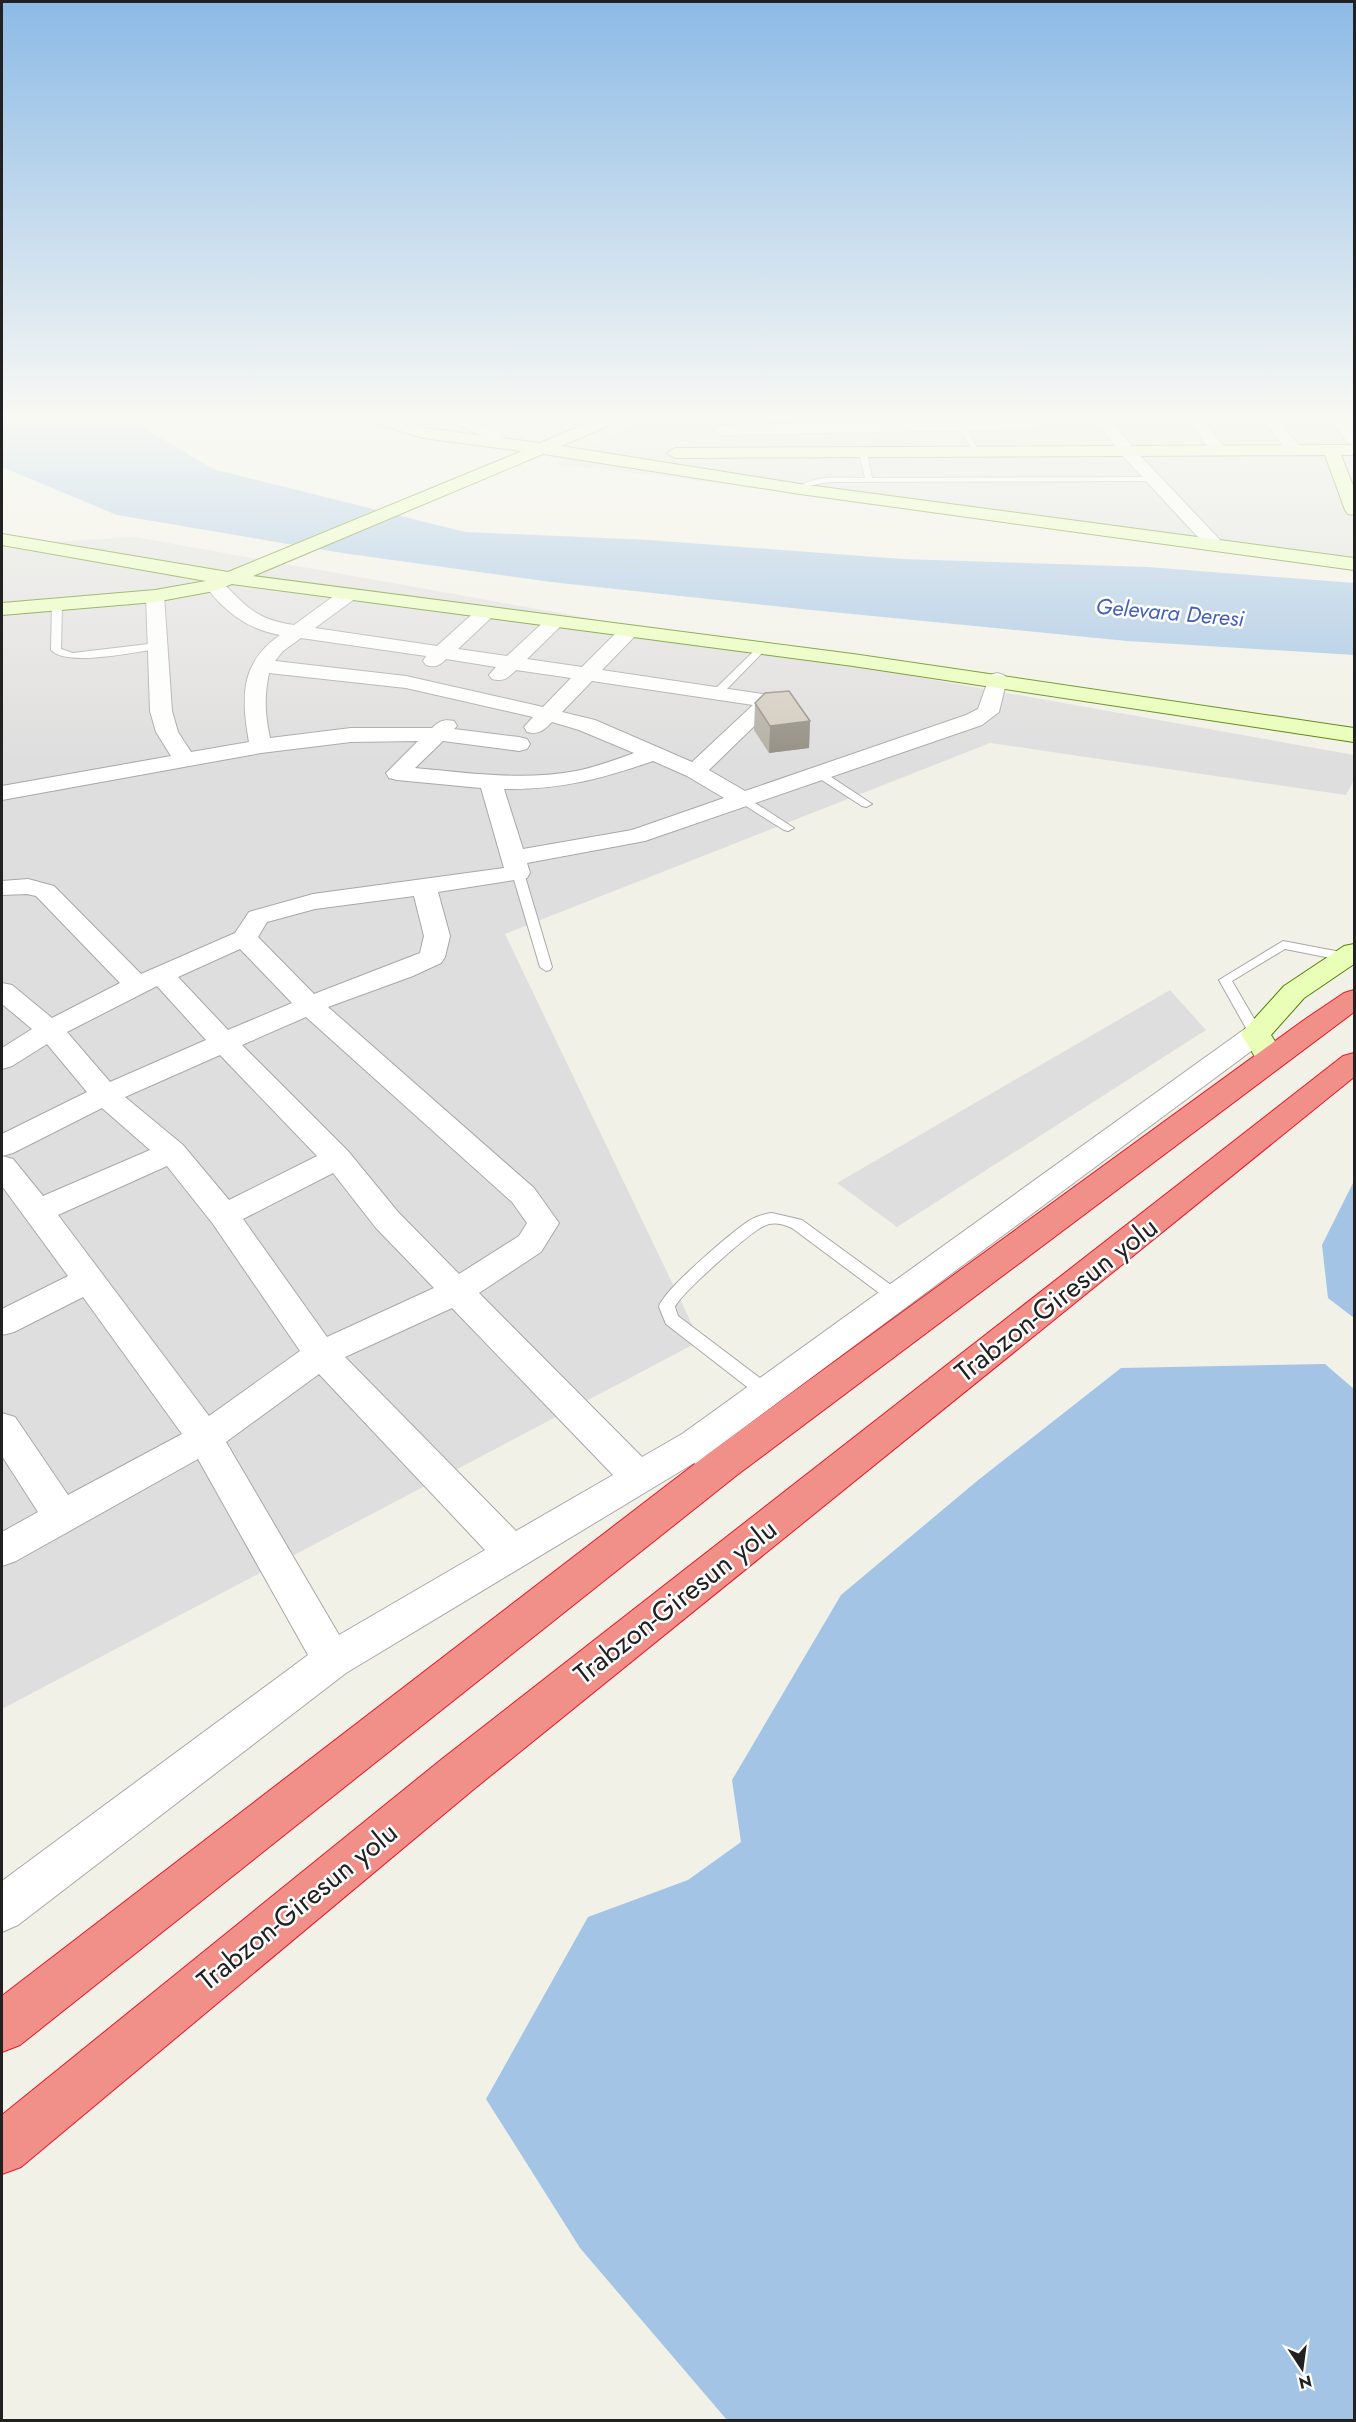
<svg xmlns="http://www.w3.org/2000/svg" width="1356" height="2422" font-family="Jost,sans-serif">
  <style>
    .residential { fill: #dfdede }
    .water { fill: #a3c4e4 }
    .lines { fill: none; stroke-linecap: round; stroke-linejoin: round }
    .lane-casing { stroke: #a8a8a8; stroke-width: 2 }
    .street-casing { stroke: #a8a8a8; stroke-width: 2 }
    .secondary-casing { stroke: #518000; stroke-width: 2 }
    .highway-casing { stroke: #ed1729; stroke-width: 2 }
    .lane { fill: #fff; fill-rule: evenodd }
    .street { fill: #fff; fill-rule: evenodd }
    .secondary { fill: #e9ffb8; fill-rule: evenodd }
    .highway { fill: #f09088; fill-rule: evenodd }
    .wall { fill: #b5b0a4 }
    .shaded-wall { fill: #949086 }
    .building { fill: #d3cdbf; stroke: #949086; stroke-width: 1.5 }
    .labels { text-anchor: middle; stroke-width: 5; stroke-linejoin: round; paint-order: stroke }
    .far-water-label { font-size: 22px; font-style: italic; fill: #425fbc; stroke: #fff }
    .near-street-label { font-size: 28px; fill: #212121; stroke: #fff }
  </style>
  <rect width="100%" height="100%" fill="#f2f1e7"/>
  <path class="residential" d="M641,421H1354V558L556,464Z
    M135,537L1354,755V780L1346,795L990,743L505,934L700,1341L2,1709V545Z
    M1170,990L1206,1030L897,1227L837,1183Z"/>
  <path class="water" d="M2,421H132L213,469L465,532L649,540L902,559L1148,567L1354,583V655L1127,641L801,609L551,582L342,553L117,515L2,467Z
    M1354,1181V1318L1328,1298L1322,1245Z
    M1325,1364L1354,1389V2420H727L580,2248L486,2099L588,1917L688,1880L741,1842L732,1780L841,1595L977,1481L1121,1368Z"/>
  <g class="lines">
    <g class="lane-casing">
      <path id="lane" d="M955,421H962L981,454H975Z
        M863,451L867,453L872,478L1153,477L1157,479L1153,481L830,482L812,485L800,491L796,489C814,474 842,478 865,478L859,453Z
        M57,600L62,603L61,649L73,653L157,643L162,646L157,649C134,652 67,667 51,650L52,603Z
        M758,647L766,649L721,695H713V691Z
        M818,770L822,771L872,804L866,807L862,806L814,775V771Z
        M742,796L746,797L794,828L788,831L784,830L738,801V797Z
        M518,869L524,873L552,967L550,970L546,971L540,967L512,873Z
        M1283,941L1346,953L1352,957L1346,961L1285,949L1232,981L1263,1034L1256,1038L1251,1037L1219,980Z
        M772,1213L802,1220L902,1293L904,1297L902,1301H890L792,1228C783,1224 773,1221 764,1226C750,1232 679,1295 675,1307L678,1316L772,1387L774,1392L772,1397L766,1398L760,1397L666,1324L659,1307C662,1291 733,1231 750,1220C757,1216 764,1214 772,1213Z"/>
    </g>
    <g class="street-casing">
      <path id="street" d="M450,421C469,421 494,423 506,440L503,445H491L489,439Z
        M925,421H1037L1039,424L1031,429L722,435L714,430L722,425Z
        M1097,421H1112L1132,447L1222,542L1225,546L1222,550H1210L1120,453Z
        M1190,421H1205L1226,450L1224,453H1212Z
        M1265,421H1280L1302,450L1300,453H1288Z
        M1332,421H1347L1354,430V445L1348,443Z
        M214,579L221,581C247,607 255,619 294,625L342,590H356L358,594L356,598L315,628L437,646L479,608H493L496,612L493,616L458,649L507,656L549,617H563L566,621L527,659L582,667L621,628H635L638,632L635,636L602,670L769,695L776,697L780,701L709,770L745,791L966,715L978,709L990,675L997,673L1004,675L1007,679L999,712L982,725L645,841L527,863L530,873L527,878L438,892L450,936L445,957L441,963L413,976L328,1007L534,1188L559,1223L541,1252L479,1293L642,1457L682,1434L1246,1028L1256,1026L1266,1028L1270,1034L1266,1040L722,1444L736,1454L741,1464L736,1474C718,1480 709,1473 694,1463L346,1673L18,1925L2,1932V1881L308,1655L198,1459L16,1561L2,1566V1532L38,1512L2,1456V1413L15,1417L68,1495L182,1434L83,1297L14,1332L2,1335V1309L68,1276L2,1186V1156L13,1159L43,1196L150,1150L102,1108L13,1153L2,1156V1134L87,1092L47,1044L12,1066L2,1069V1048L32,1029L2,1004V983L12,985L52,1018L120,983L36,896L27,894L2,895V881L28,879L54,886L141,974L235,933L249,912L313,894L504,868L481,788L397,780L389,778L386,773L418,741L351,742L261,753L2,800V786L171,756L156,732L150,711L146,596L148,592H162L164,596L172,711L178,732L191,752L249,742C241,697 240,663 280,635C249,630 223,611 205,585L207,581ZM301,638L426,656L423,661L426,665C435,668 439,666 446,659L496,667L489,675L492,679C504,682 508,678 516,670L571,678L543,707L406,676L275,661L283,651ZM269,673L406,688L533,717L524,727L527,732C539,735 544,730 552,722L579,730L634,753C615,760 596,767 576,771C523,781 469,773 415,768L443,741L519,751L527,749L530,744L527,739L519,737L454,729L457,726L454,721C444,719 439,721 432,728H351L270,738C265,715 264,697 269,673ZM592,681L753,705L692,762L595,720L562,712ZM653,761L687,776L724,798L632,830L523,849L504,789C559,790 601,779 653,761ZM414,896L424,936L420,953L314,994L258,937L267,922L315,909ZM240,949L292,1003L228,1030L178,977ZM157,986L206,1040L110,1082L67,1032ZM306,1017L512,1202L527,1223L519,1236L459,1274L398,1212L348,1151L242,1045ZM220,1055L317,1156L229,1200L183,1145L125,1097ZM167,1166L213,1224L300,1351L209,1416L58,1215ZM333,1173L376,1228L434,1288L327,1337L243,1219ZM452,1308L613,1475L516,1531L345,1357ZM319,1374L485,1550L339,1635L226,1442Z"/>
    </g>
    <g class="secondary-casing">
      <path id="secondary" d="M376,421H402L425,428L540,443L592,421H615L613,424L561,446L800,484L1354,558V570L800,494L543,454L253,576L853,654L1354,728V742L853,666L232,584L214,591L155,602L2,615V603L155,590L206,581L2,545V534L228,572L522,451L423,438L378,424Z
        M1331,445H1354V455H1341L1354,488V515L1348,514L1345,510L1325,455L675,458L667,453L675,448Z
        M1354,944V964L1304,998L1271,1035L1286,1059L1282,1065L1271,1068L1260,1065L1241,1034L1246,1028L1284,986L1344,946Z"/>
    </g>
    <g class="highway-casing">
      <path id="highway" d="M1354,990V1012L737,1475L20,2045L2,2052V1996L709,1453L1304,1020L1344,993Z
        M1354,1053V1077L474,1789L21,2167L2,2174V2115L442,1759L1343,1056Z"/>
    </g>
    <use href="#lane" class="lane"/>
    <use href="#street" class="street"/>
    <use href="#secondary" class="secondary"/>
    <use href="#highway" class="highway"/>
  </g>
  <path class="wall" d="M755,703L810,721L809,748L769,753L754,730Z"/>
  <path class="shaded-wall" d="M810,721L809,748L769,753L770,726Z"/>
  <path class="building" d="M789,691L810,721L770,726L755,703L765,693Z"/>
  <linearGradient id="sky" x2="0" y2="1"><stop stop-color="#8cbae6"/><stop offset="0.55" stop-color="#f9f9f4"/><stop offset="1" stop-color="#f9f9f4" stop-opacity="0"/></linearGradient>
  <rect width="1356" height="761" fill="url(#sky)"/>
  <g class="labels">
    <g class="far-water-label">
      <text transform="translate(1170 612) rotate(5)" y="8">Gelevara Deresi</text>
    </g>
    <g class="near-street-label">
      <text transform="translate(1056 1299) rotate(-38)" y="10">Trabzon-Giresun yolu</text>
      <text transform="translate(675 1601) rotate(-38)" y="10">Trabzon-Giresun yolu</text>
      <text transform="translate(297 1906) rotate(-39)" y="10">Trabzon-Giresun yolu</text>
    </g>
  </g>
  <rect width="1356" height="2422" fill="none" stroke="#212121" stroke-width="6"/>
  <g transform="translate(1302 2368) rotate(167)" stroke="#ffffff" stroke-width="4.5" paint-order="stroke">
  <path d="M0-4.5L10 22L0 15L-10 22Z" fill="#212121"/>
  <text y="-9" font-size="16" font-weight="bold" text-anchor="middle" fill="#212121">N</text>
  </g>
</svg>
